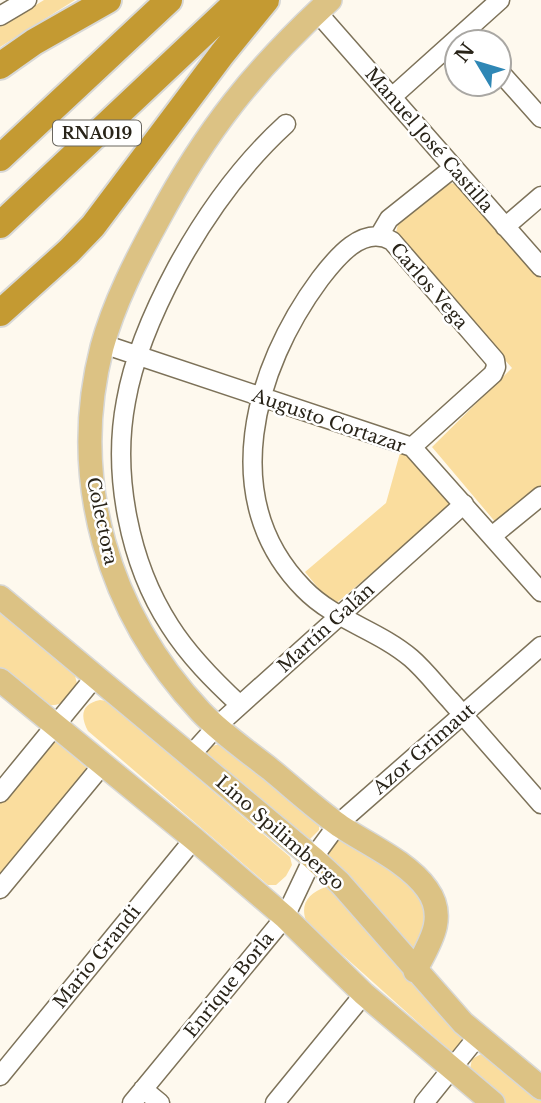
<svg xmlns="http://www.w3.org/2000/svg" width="541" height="1103" font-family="'Libre Baskerville',serif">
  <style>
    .green { fill: #fadd9e }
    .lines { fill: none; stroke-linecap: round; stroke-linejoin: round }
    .minor-casing { stroke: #7d7259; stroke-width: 21 }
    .major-casing { stroke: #d8d8d6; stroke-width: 26 }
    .highway-casing { stroke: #d8d8d6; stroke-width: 30 }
    .minor { stroke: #fff; stroke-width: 18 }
    .major { stroke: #dcc284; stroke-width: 23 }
    .highway { stroke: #c49a32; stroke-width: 26 }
    .labels { text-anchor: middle; stroke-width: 5; stroke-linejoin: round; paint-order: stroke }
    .shield { fill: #fff; stroke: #69665e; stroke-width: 2 }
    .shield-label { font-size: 16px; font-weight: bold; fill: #292419 }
    .street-label { font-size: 18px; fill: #292419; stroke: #fff }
  </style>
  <rect width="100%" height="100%" fill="#fef9ee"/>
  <path class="green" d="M44,0H75L0,47V27Z
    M448,183L458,184L541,279V488L497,524L432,447L512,368L395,237L398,224Z
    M400,453L417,458L455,503L333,606L305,572L386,503Z
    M0,609L74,671L77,684C72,697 63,707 48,705L0,668Z
    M100,700L107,701L290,857L292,865L286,876L276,885H268L88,731C80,716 81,704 100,700Z
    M53,739L87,768L0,875V802Z
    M223,743L319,821V830L310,839H302L206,754L209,747Z
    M341,834C369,853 436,884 429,923C427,933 419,944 415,953L328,862L326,851Z
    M326,887L335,888L461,1030L465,1044L458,1053L450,1051L307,923C299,905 308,893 326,887Z
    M485,1052L541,1098V1103H505L469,1074L472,1059Z"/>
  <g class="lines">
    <g class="minor-casing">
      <path id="minor" d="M317,12L541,267
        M0,16L27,0
        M499,71L541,118
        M392,97L500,0
        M505,227L541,196
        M379,236L389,219L453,168
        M103,344L412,447L541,592
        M412,447L493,374L496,367L495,360L392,241C363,224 336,258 320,279C254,368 216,500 304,589C334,620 378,630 411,658C425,670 437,686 450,700C481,735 511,770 541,804
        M492,536L541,496
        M240,705C214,681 189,656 170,626C129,563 112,474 126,401C134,355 155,308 177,267C206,214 241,165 286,124
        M190,756L217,726L464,504
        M0,793L95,677
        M0,889L104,763
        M0,1076L194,839
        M143,1089L160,1103
        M132,1103L285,917L313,858L338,824L541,646
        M275,1103L364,994
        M424,1103L478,1036"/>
    </g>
    <g class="major-casing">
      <path id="major" d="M330,0C255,69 206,130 158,220C136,260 114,303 102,347C68,480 108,613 201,712C221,733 247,751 270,769C293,788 316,809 340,826C367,844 408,862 427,889C448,918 429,944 415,971
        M0,597L313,858L340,883L463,1023L541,1088
        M0,680L194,839L285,917L364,994L493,1103"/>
    </g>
    <g class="highway-casing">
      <path id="highway" d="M0,66L34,42L108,0
        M0,158L169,0
        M0,225L239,0
        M0,313L69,251L93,226L222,54L266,0"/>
    </g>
    <use href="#minor" class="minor"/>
    <use href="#major" class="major"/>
    <use href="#highway" class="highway"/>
  </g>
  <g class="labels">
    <rect class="shield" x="53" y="120.5" width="88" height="25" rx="5"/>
    <g class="shield-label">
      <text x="97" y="139">RNA019</text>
    </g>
    <g class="street-label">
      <text transform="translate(429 140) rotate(49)" y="6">Manuel José Castilla</text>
      <text transform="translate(429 286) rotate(49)" y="6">Carlos Vega</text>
      <text transform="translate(329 421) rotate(19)" y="6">Augusto Cortazar</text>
      <text transform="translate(102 521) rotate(78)" y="6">Colectora</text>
      <text transform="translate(326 628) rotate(-42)" y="6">Martín Galán</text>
      <text transform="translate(424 749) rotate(-41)" y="6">Azor Grimaut</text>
      <text transform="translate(280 833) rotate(41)" y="6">Lino Spilimbergo</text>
      <text transform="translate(97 957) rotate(-51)" y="6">Mario Grandi</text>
      <text transform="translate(229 985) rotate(-51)" y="6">Enrique Borla</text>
    </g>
  </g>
  <g transform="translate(478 63) rotate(308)"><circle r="33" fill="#ffffff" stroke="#a9a7a3" stroke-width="2"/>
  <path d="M0-5L12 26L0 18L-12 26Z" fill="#2f87b5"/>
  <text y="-10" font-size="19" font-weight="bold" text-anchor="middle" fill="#292419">N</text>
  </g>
</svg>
